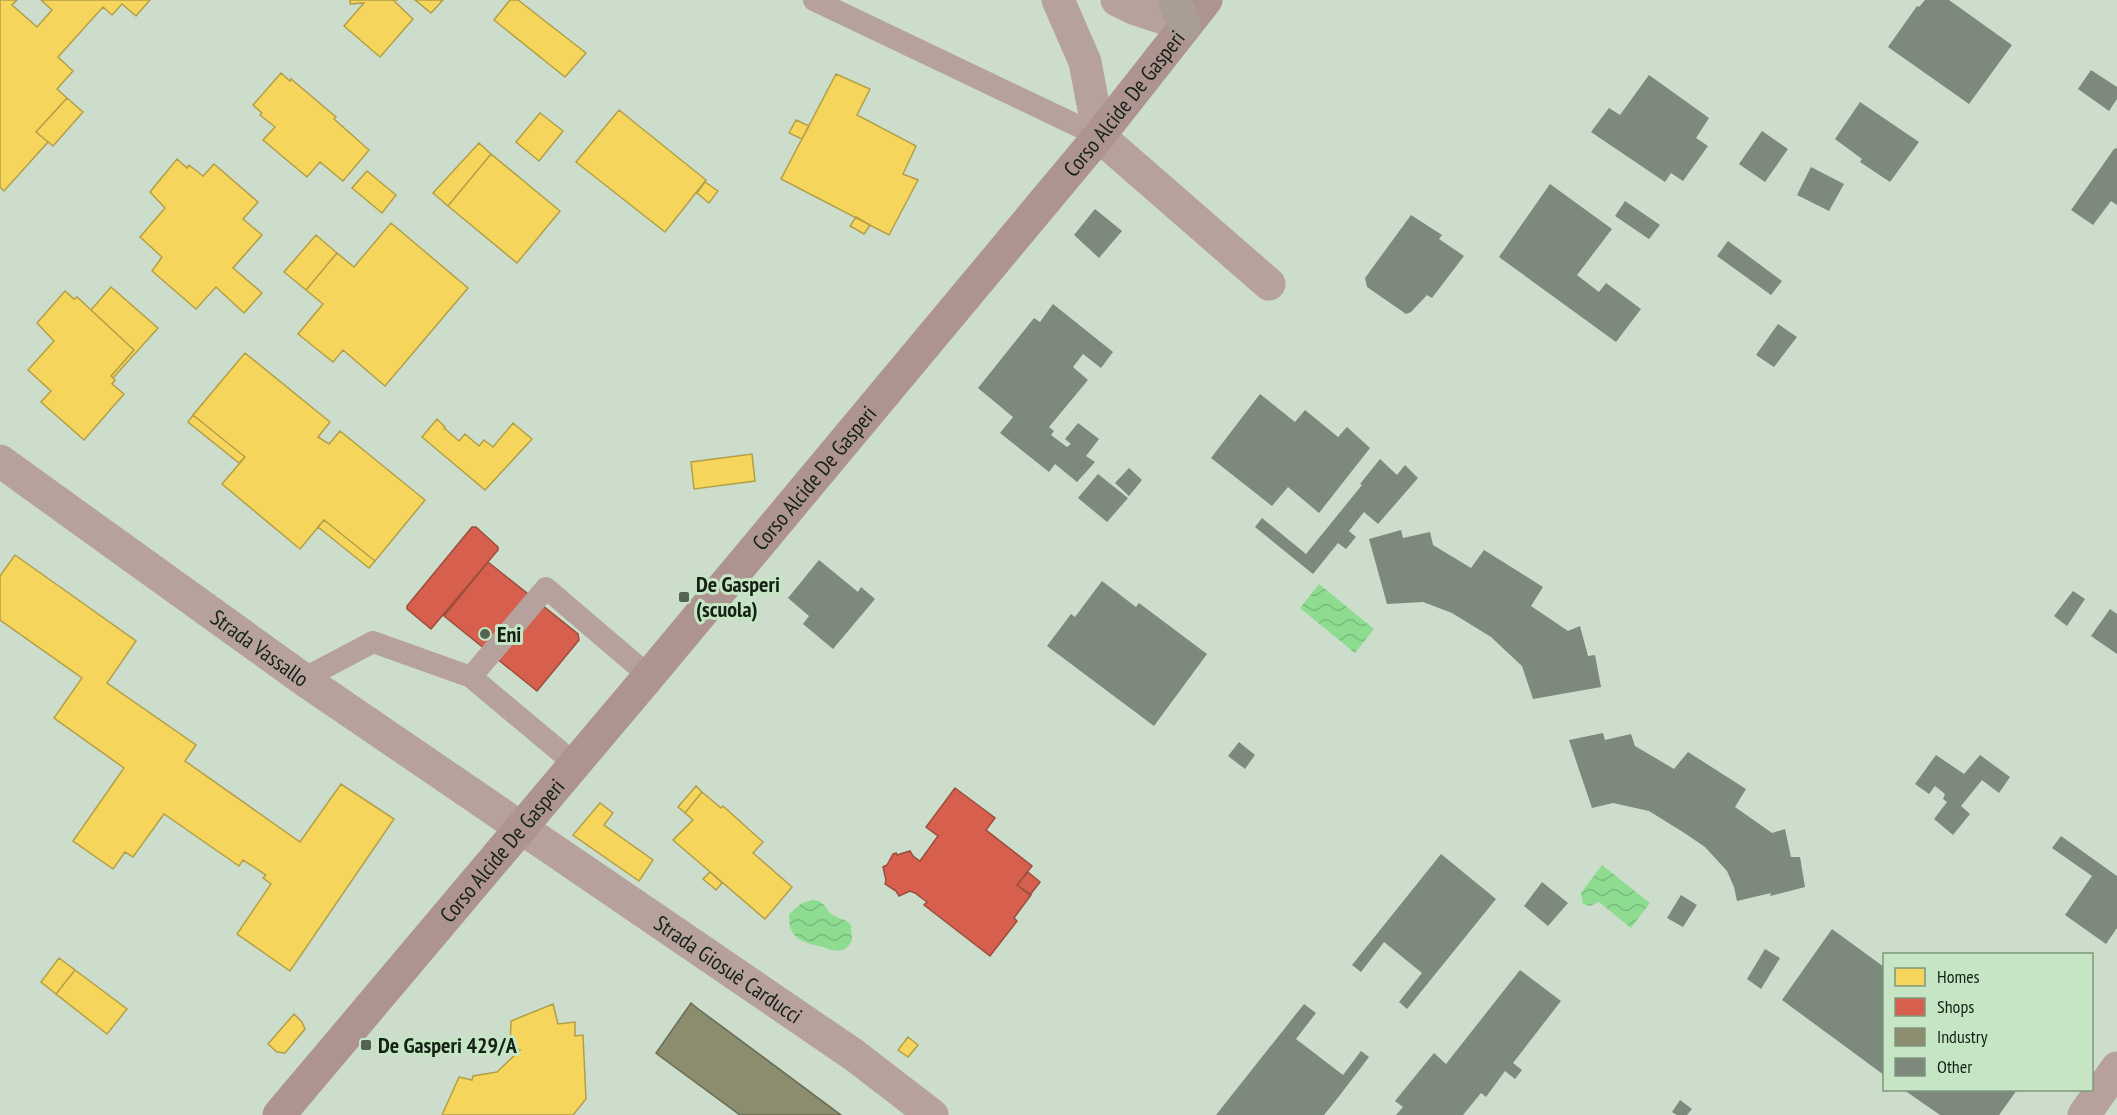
<svg xmlns="http://www.w3.org/2000/svg" width="2117" height="1115" font-family="'PT Sans Narrow',sans-serif">
  <style>
    .water { fill: url(#water-waves) }
    .homes { fill: #f6d55c; stroke: #b29f47; stroke-width: 1.5 }
    .shops { fill: #d6604d; stroke: #9c4d3c; stroke-width: 1.5 }
    .industry { fill: #8c8c6e; stroke: #686c53; stroke-width: 1.5 }
    .building { fill: #7c897c }
    .lines { fill: none; stroke-linecap: round; stroke-linejoin: round }
    .lane { stroke: #b7a19c; stroke-width: 22 }
    .street { stroke: #b7a19c; stroke-width: 33 }
    .secondary { stroke: #ae9490; stroke-width: 33 }
    .highway { stroke: #aa9d96; stroke-width: 33 }
    .poi-dot { fill: #556355; stroke: #c5e5c4; stroke-width: 2 }
    .labels { text-anchor: middle; stroke-width: 6; stroke-linejoin: round; paint-order: stroke }
    .street-label { font-size: 22px; fill: #152115; stroke: #c5e5c4 }
    .poi-label { font-size: 22px; font-weight: bold; fill: #152115; stroke: #c5e5c4; text-anchor: start }
  </style>
  <defs>
    <pattern id="water-waves" width="16" height="10" patternUnits="userSpaceOnUse" patternTransform="scale(1.5)"><rect width="16" height="10" fill="#8edc90"/><path d="M0 5q4-4 8 0t8 0" fill="none" stroke="#7abc7b"/></pattern>
  </defs>
  <rect width="100%" height="100%" fill="#cdc"/>
  <path class="water" d="M1319,584L1374,629L1355,653L1300,608Z
    M1602,865L1650,903L1631,928L1599,902L1590,906L1583,904L1581,893Z
    M813,900C827,902 824,909 833,915C839,919 846,919 851,925L852,940C850,944 847,949 842,950C836,952 828,949 823,947C802,942 788,939 789,914L802,903Z"/>
  <path class="homes" d="M0,0H17L12,5L37,27L52,10L41,0H150L136,16L122,4L112,15L103,7L58,57L73,71L57,89L67,98L36,132L48,142L4,191L0,187Z
    M350,0H398H393L413,19L380,57L344,26L364,3L350,4Z
    M415,0H443L431,13Z
    M510,0H518L586,53L565,77L494,20Z
    M281,73L290,81L291,79L336,117L334,119L369,150L343,181L320,162L307,177L263,140L275,127L260,115L262,113L253,105Z
    M836,74L870,89L857,115L916,146L903,174L918,180L889,235L781,179Z
    M67,98L83,112L53,146L36,132Z
    M619,110L706,180L665,232L576,162Z
    M540,113L563,131L539,161L516,142Z
    M796,120L809,126L802,139L789,133Z
    M479,143L491,154L448,206L433,193Z
    M491,154L560,211L517,263L448,206Z
    M177,159L187,168L189,165L203,176L214,164L258,202L243,219L262,235L233,268L262,293L244,313L216,287L196,309L152,271L162,257L140,237L165,208L150,192Z
    M367,171L396,195L382,213L352,188Z
    M705,182L718,191L709,203L697,193Z
    M856,217L870,225L864,234L850,226Z
    M391,223L468,288L385,386L343,350L333,362L298,334L323,304L306,290L337,253L354,267Z
    M316,235L337,253L306,290L284,272Z
    M111,287L158,328L113,378L111,376L134,350L91,310Z
    M65,291L74,299L77,297L134,350L111,376L115,380L112,384L124,394L84,440L41,402L51,391L28,370L54,341L37,323Z
    M245,353L330,422L318,437L329,444L340,431L425,500L375,561L324,520L300,549L222,484L245,457L193,415Z
    M193,415L245,457L239,463L188,422Z
    M437,419L445,427L444,428L459,441L465,434L479,446L484,440L493,447L513,423L532,439L485,490L422,437Z
    M752,454L755,481L694,489L691,462Z
    M324,520L375,561L369,568L318,527Z
    M15,555L136,641L107,683L196,745L185,761L300,842L341,784L394,819L290,971L237,934L271,884L263,878L266,875L243,860L239,866L164,814L133,857L125,852L113,869L73,841L124,768L54,718L82,678L0,620V576Z
    M696,786L702,792L685,813L678,807Z
    M702,792L721,808L723,806L763,842L753,853L792,887L765,919L673,840L693,820L685,813Z
    M600,803L613,813L604,825L653,860L639,881L573,835Z
    M710,872L722,883L716,890L703,879Z
    M59,958L75,970L56,994L41,982Z
    M75,970L127,1009L107,1034L56,994Z
    M553,1004L558,1024L575,1022V1036L583,1035L586,1099L573,1115H442L459,1077L472,1080L473,1076L497,1072L520,1050L510,1046L511,1021Z
    M294,1014L302,1022L305,1029L285,1053L277,1052L268,1044Z
    M908,1037L918,1045L908,1057L898,1050Z"/>
  <path class="shops" d="M472,527H476L498,547V550L431,629L407,609V606Z
    M488,562L578,634L579,640L537,691L444,616Z
    M955,788L995,818L986,830L1032,866L1017,885L1031,895L1014,918L1017,921L990,956L924,905L927,902L915,893L910,891L899,896L896,891L885,884L886,880L883,867L887,865L893,854L896,853L897,855L910,851L913,856L920,861L938,836L926,827Z
    M1028,872L1040,882L1030,895L1017,885Z"/>
  <path class="industry" d="M691,1003L697,1008L841,1115H740L661,1057L656,1053Z"/>
  <path class="building" d="M1925,0H1949L2012,45L1969,104L1888,47L1917,6L1919,7Z
    M2091,70L2117,87V99L2109,111L2078,89Z
    M1649,75L1709,118L1696,138L1708,146L1683,181L1671,173L1665,182L1591,132L1609,108L1620,115Z
    M1860,102L1919,142L1890,182L1860,162L1862,159L1835,139Z
    M1762,131L1788,149L1765,182L1739,164Z
    M2117,148V205L2111,201L2093,225L2071,210L2114,149Z
    M1811,167L1844,184L1829,211L1797,195Z
    M1550,184L1612,229L1577,275L1599,292L1606,283L1641,309L1616,342L1499,257Z
    M1625,201L1660,225L1649,239L1615,216Z
    M1095,209L1122,231L1099,258L1074,235Z
    M1411,215L1442,235L1439,239L1464,256L1432,298L1427,295L1411,312L1406,314L1367,287L1365,278Z
    M1728,241L1782,281L1771,295L1717,256Z
    M1053,304L1113,352L1101,368L1083,354L1073,367L1088,380L1049,427L1054,431L1051,435L1067,447L1071,444L1065,439L1078,423L1099,439L1086,456L1095,462L1077,482L1055,464L1049,472L1000,433L1013,417L978,388L1034,318L1040,322Z
    M1778,324L1797,337L1774,367L1756,355Z
    M1260,394L1295,422L1305,410L1338,437L1347,427L1370,448L1319,513L1288,487L1272,506L1211,458Z
    M1380,459L1397,475L1405,465L1418,478L1378,524L1364,512L1349,531L1356,537L1346,549L1338,543L1313,574L1255,527L1262,518L1306,554L1362,485L1360,484Z
    M1129,468L1142,480L1129,496L1115,483Z
    M1098,474L1128,498L1107,522L1078,498Z
    M1401,530L1403,538L1430,532L1433,545L1471,568L1484,550L1543,587L1531,606L1568,631L1580,626L1588,656L1595,655L1601,687L1533,699L1522,666L1491,637L1452,613L1423,602L1387,604L1369,539Z
    M819,560L858,592L861,587L875,599L833,649L803,624L809,616L788,598Z
    M1102,581L1136,607L1139,603L1207,654L1154,726L1047,646L1071,614L1075,617Z
    M2073,591L2085,599L2067,626L2054,616Z
    M2110,609L2117,614V654L2091,636Z
    M1603,733L1605,740L1631,734L1635,746L1674,769L1688,752L1746,789L1735,807L1772,833L1785,829L1791,857H1800L1805,887L1770,896L1771,893L1737,901L1734,887L1727,871L1705,847L1686,834L1649,811L1613,803L1592,808L1569,740Z
    M1239,742L1255,755L1245,769L1228,756Z
    M1936,755L1964,774L1980,755L2010,777L1999,793L1982,780L1961,806L1970,814L1953,835L1934,819L1947,802L1943,799L1945,794L1935,786L1929,794L1915,784Z
    M2061,836L2117,876V928L2106,944L2065,915L2092,876L2052,848Z
    M1441,854L1496,899L1407,1009L1399,1002L1422,973L1384,942L1361,972L1352,965Z
    M1542,882L1568,903L1548,926L1524,906Z
    M1681,895L1697,905L1683,927L1667,918Z
    M1832,929L1884,967V1075L1782,1000Z
    M1765,949L1780,958L1761,989L1747,979Z
    M1520,970L1561,1001L1513,1063L1522,1070L1515,1079L1505,1071L1486,1097L1481,1093L1463,1115H1396L1403,1107L1395,1101L1434,1053L1446,1064Z
    M1304,1004L1316,1013L1296,1039L1343,1075L1361,1051L1369,1057L1340,1095L1324,1115H1216Z
    M1904,1090H2017L1999,1115H1940Z
    M1680,1100L1692,1109L1687,1115H1677L1672,1112Z"/>
  <g class="lines">
    <path class="lane" d="M814,0L1099,136
      M303,679L373,642L471,677
      M575,764L471,677L546,588L649,676"/>
    <g class="street">
      <path d="M1058,0L1085,62L1099,136L1269,284"/>
      <path d="M1117,0L1136,9L1185,25"/>
      <path id="s1" d="M0,461L303,679L854,1055L932,1115"/>
      <path d="M2084,1115L2117,1068"/>
    </g>
    <path class="secondary" id="s2" d="M279,1115L649,676L1099,136L1206,0"/>
    <path class="highway" d="M1174,0L1185,25"/>
  </g>
  <g class="poi-dot">
    <rect x="678" y="591" width="12" height="12" rx="3"/>
    <circle cx="485" cy="634" r="6"/>
    <rect x="360" y="1039" width="12" height="12" rx="3"/>
  </g>
  <g class="labels">
    <g class="street-label">
      <text dy="8" stroke="none"><textPath href="#s2" startOffset="1318">Corso Alcide De Gasperi</textPath></text>
      <text dy="8" stroke="none"><textPath href="#s2" startOffset="832">Corso Alcide De Gasperi</textPath></text>
      <text dy="8" stroke="none"><textPath href="#s1" startOffset="320">Strada Vassallo</textPath></text>
      <text dy="8" stroke="none"><textPath href="#s2" startOffset="346">Corso Alcide De Gasperi</textPath></text>
      <text dy="8" stroke="none"><textPath href="#s1" startOffset="888">Strada Giosuè Carducci</textPath></text>
    </g>
    <g class="poi-label">
      <text x="696" y="592">De Gasperi<tspan x="696" dy="25">(scuola)</tspan></text>
      <text x="497" y="642">Eni</text>
      <text x="378" y="1053">De Gasperi 429/A</text>
    </g>
  </g>
  <rect x="1883" y="953" width="210" height="138" fill="#c5e5c4" stroke="#7f977e" stroke-width="1.5"/>
  <rect x="1895" y="968" width="30" height="18" fill="#f6d55c" stroke="#7f977e" stroke-width="1.5"/>
  <text x="1937" y="983" font-size="18" fill="#152115">Homes</text>
  <rect x="1895" y="998" width="30" height="18" fill="#d6604d" stroke="#7f977e" stroke-width="1.5"/>
  <text x="1937" y="1013" font-size="18" fill="#152115">Shops</text>
  <rect x="1895" y="1028" width="30" height="18" fill="#8c8c6e" stroke="#7f977e" stroke-width="1.5"/>
  <text x="1937" y="1043" font-size="18" fill="#152115">Industry</text>
  <rect x="1895" y="1058" width="30" height="18" fill="#7c897c" stroke="#7f977e" stroke-width="1.5"/>
  <text x="1937" y="1073" font-size="18" fill="#152115">Other</text>
</svg>
